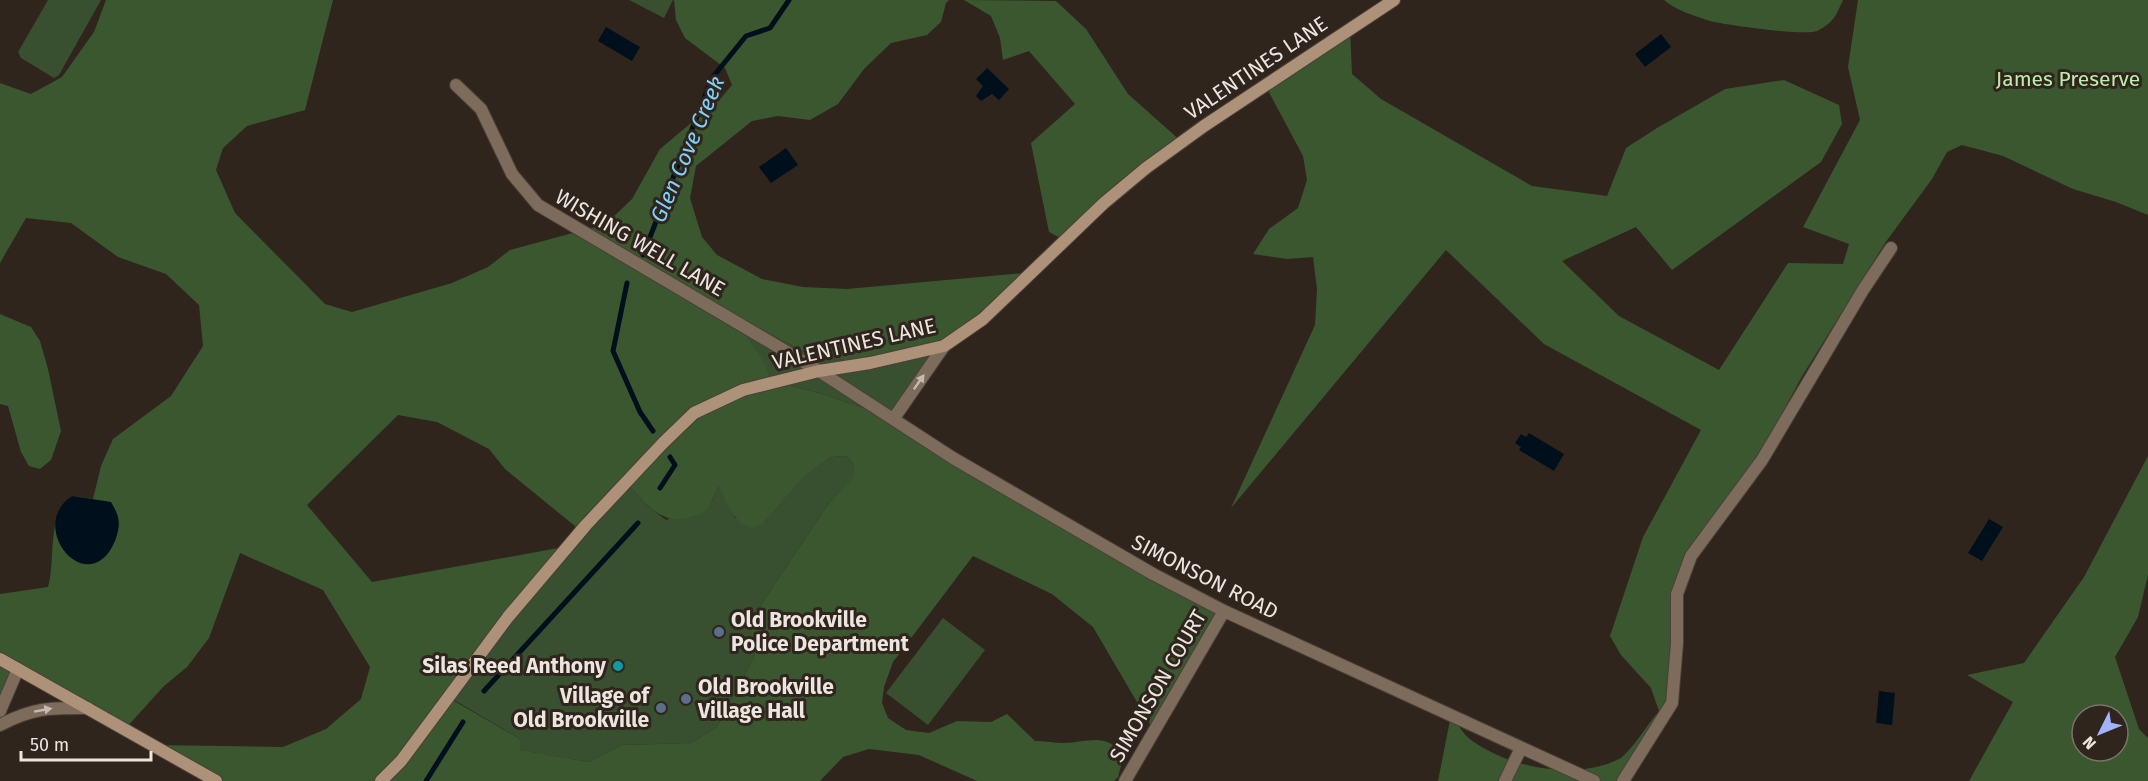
<svg xmlns="http://www.w3.org/2000/svg" width="2148" height="781" font-family="'Fira Sans',sans-serif">
  <style>
    .green { fill: #384f30 }
    .forest { fill: #3a5730; fill-rule: evenodd }
    .water { fill: #000f1c }
    .lines { fill: none; stroke-linecap: round; stroke-linejoin: round }
    .stream { stroke: #000f1c; stroke-width: 5 }
    .street-casing { stroke: #4a4038; stroke-width: 14 }
    .secondary-casing { stroke: #4a4038; stroke-width: 14 }
    .street { stroke: #7d6b5c; stroke-width: 12 }
    .secondary { stroke: #ae9179; stroke-width: 12 }
    .oneway { fill: #c5bab2 }
    .service-dot { fill: #5c6f8a; stroke: #30251d; stroke-width: 2 }
    .culture-dot { fill: #0f9aa8; stroke: #30251d; stroke-width: 2 }
    .labels { text-anchor: middle; stroke-width: 6; stroke-linejoin: round; paint-order: stroke }
    .street-label { font-size: 21px; fill: #ece5e0; stroke: #30251d }
    .park-label { font-size: 21px; fill: #bcedac; stroke: #30251d }
    .poi-label { font-size: 21px; font-weight: bold; fill: #ece5e0; stroke: #30251d; text-anchor: start }
    .water-label { font-size: 22px; font-style: italic; fill: #7fd1fd; stroke: #30251d }
  </style>
  <rect width="100%" height="100%" fill="#30251d"/>
  <path class="green" d="M48,0H101L59,75L54,78L21,58L18,52Z
    M629,0H673L664,18Z
    M728,311L812,356L870,363L944,346L894,418L819,393L771,381Z
    M846,456L854,465L855,477L829,503L764,600L749,625L755,655L717,727L691,743L622,745L589,762L519,750L520,739L449,697L626,482L648,506L666,520L712,501L719,485L735,518L764,523L804,475L831,457Z
    M943,618L985,650L928,725L886,693Z"/>
  <path class="forest" d="M106,0H333L305,110L247,126L223,148L216,170L235,213L325,304L352,312L452,283L488,267L510,250L606,224L632,199L660,149L722,97L732,85L725,68L685,38L676,20L674,0H949L946,3L941,22L927,35L891,43L864,69L838,104L810,120L778,116L752,121L696,166L690,198L702,237L717,255L762,279L803,287L847,289L1034,272L944,346L870,363L812,356L729,312L763,360L771,381L819,393L894,418L1224,611L1151,726L1093,627L1052,594L973,556L893,662L884,687L882,703L888,718L906,730L929,733L957,721L991,722L1007,714L1035,741C1045,741 1054,743 1064,743C1088,742 1110,731 1123,758L1118,777L1114,781H977L919,755L869,749L843,757L820,781H220L155,745L283,747L326,729L361,699L370,667L323,590L240,553L209,638L187,667L164,686L126,728L19,666L0,711V594L48,587C56,561 46,514 72,496L93,499L101,466L113,439L171,396L203,346L199,305L166,274L118,257L71,223L26,218L0,263V83L31,94L62,77L94,32ZM398,415L437,422L489,449L505,469L581,531L626,482C644,501 659,525 688,518C692,516 698,516 701,514C711,508 714,494 719,486C727,503 733,524 753,528L764,523L804,476L831,457L846,456L854,465V477L829,503L764,600L749,626L755,655L717,727L691,743L622,745L589,762L520,750V739L449,698L569,546L372,582L307,505Z
    M964,0L1056,1L1086,29L1128,94L1182,142L1066,241L1049,232L1031,143L1075,104L1029,51L1003,60L1000,38L991,16Z
    M1664,0H1843C1836,16 1833,23 1817,31C1805,36 1726,25 1710,21C1695,16 1675,10 1664,0Z
    M1858,0H2148V215L2116,202L2073,189L2003,156L1962,145L1947,152L1932,179L1885,243L1801,378L1761,453L1687,556L1669,701L1622,781H1438L1451,715C1457,723 1463,734 1471,740C1511,769 1578,781 1621,758C1636,745 1646,726 1659,711L1651,688L1621,655L1610,636L1643,537L1701,430L1544,344L1446,250L1231,508L1315,325L1317,289L1313,257L1287,259L1253,254L1269,229L1298,208L1307,180L1303,156L1265,85L1350,29L1352,74L1381,99L1532,186L1607,196L1626,148L1657,128L1725,89L1784,80L1839,105L1842,124L1821,162L1672,270L1636,227L1562,261L1619,316L1719,370L1788,263L1843,264L1849,244L1803,227L1860,120L1848,67Z
    M0,314L31,327L40,341L48,369L61,431L51,460L40,469L29,466L21,452L8,406L0,404Z
    M2148,456V575L2138,617L2115,657L2139,729L2148,738V781H1969L2013,702L1967,675L2024,663L2084,577ZM2082,715H2118V751H2082Z"/>
  <path class="water" d="M606,27L640,47L632,61L598,41Z
    M1661,34L1671,47L1645,67L1635,54Z
    M987,68L1009,89L999,100L992,94L981,101L976,96L983,86L976,79Z
    M786,148L798,165L771,183L759,167Z
    M1529,433L1564,454L1554,471L1519,450L1521,447L1515,443L1521,434L1526,437Z
    M72,496L111,502C120,517 121,524 115,541C89,602 25,527 72,496Z
    M1989,519L2003,527L1982,561L1968,553Z
    M1879,691L1895,693L1892,725L1876,723Z"/>
  <g class="lines">
    <path class="stream" d="M643,255L712,78L746,36L770,28L789,0
      M627,283L613,351L640,412L653,431
      M660,488L675,465L670,457
      M484,691L638,523
      M426,781L463,722"/>
    <g class="street-casing">
      <path id="street" d="M456,85L481,109L512,174L538,205L819,371L953,458L1153,574L1224,611L1594,781
        M894,418L944,346
        M0,711L18,669
        M0,725C34,707 51,708 88,708
        M1125,781L1224,611
        M1505,781L1521,748
        M1623,781L1672,703L1677,643V594L1691,556L1762,460L1863,290L1891,248"/>
    </g>
    <g class="secondary-casing">
      <path id="secondary" d="M0,659L216,781
        M381,781L401,761L508,617L586,525L663,443L694,413L743,390L819,371L870,363L944,346L983,319L1104,203L1146,168L1204,126L1394,0"/>
    </g>
    <use href="#street" class="street"/>
    <use href="#secondary" class="secondary"/>
  </g>
  <defs><path id="oneway-solid" d="M-6-.8H1V-3.2L6.5 0L1 3.2V.8H-6Z" transform="scale(1.5)"/></defs>
  <g class="oneway">
    <use href="#oneway-solid" transform="translate(919 382) rotate(-55)"/>
    <use href="#oneway-solid" transform="translate(43 710) rotate(-10)"/>
  </g>
  <g class="service-dot">
    <circle cx="719" cy="632" r="6"/>
    <circle cx="686" cy="699" r="6"/>
    <circle cx="661" cy="708" r="6"/>
  </g>
  <circle class="culture-dot" cx="618" cy="666" r="6"/>
  <g class="labels">
    <g class="street-label">
      <text transform="translate(1256 68) rotate(-34)" y="7">VALENTINES LANE</text>
      <text transform="translate(640 243) rotate(30)" y="7">WISHING WELL LANE</text>
      <text transform="translate(854 344) rotate(-13)" y="7">VALENTINES LANE</text>
      <text transform="translate(1205 577) rotate(27)" y="7">SIMONSON ROAD</text>
      <text transform="translate(1158 686) rotate(-60)" y="7">SIMONSON COURT</text>
    </g>
    <g class="park-label">
      <text x="2068" y="86">James Preserve</text>
    </g>
    <g class="poi-label">
      <text x="731" y="627">Old Brookville<tspan x="731" dy="24">Police Department</tspan></text>
      <text x="606" y="673" text-anchor="end">Silas Reed Anthony</text>
      <text x="698" y="694">Old Brookville<tspan x="698" dy="24">Village Hall</tspan></text>
      <text x="649" y="703" text-anchor="end">Village of<tspan x="649" dy="24">Old Brookville</tspan></text>
    </g>
    <g class="water-label">
      <text transform="translate(687 149) rotate(-67)" y="8">Glen Cove Creek</text>
    </g>
  </g>
  <g transform="translate(2100 733) rotate(227)"><circle r="28" fill="#30251d" stroke="#7b726b" stroke-width="1.5"/>
  <path d="M0-4.5L10 22L0 15L-10 22Z" fill="#a2b2fd"/>
  <text y="-9" font-size="16" font-weight="bold" text-anchor="middle" fill="#ece5e0">N</text>
  </g>
  <path d="M21 751v9h130v-9" fill="none" stroke="#ece5e0" stroke-width="3"/>
  <text x="30" y="751" font-size="18" fill="#ece5e0" stroke="#30251d" stroke-width="4.5" paint-order="stroke">50 m</text>
</svg>
